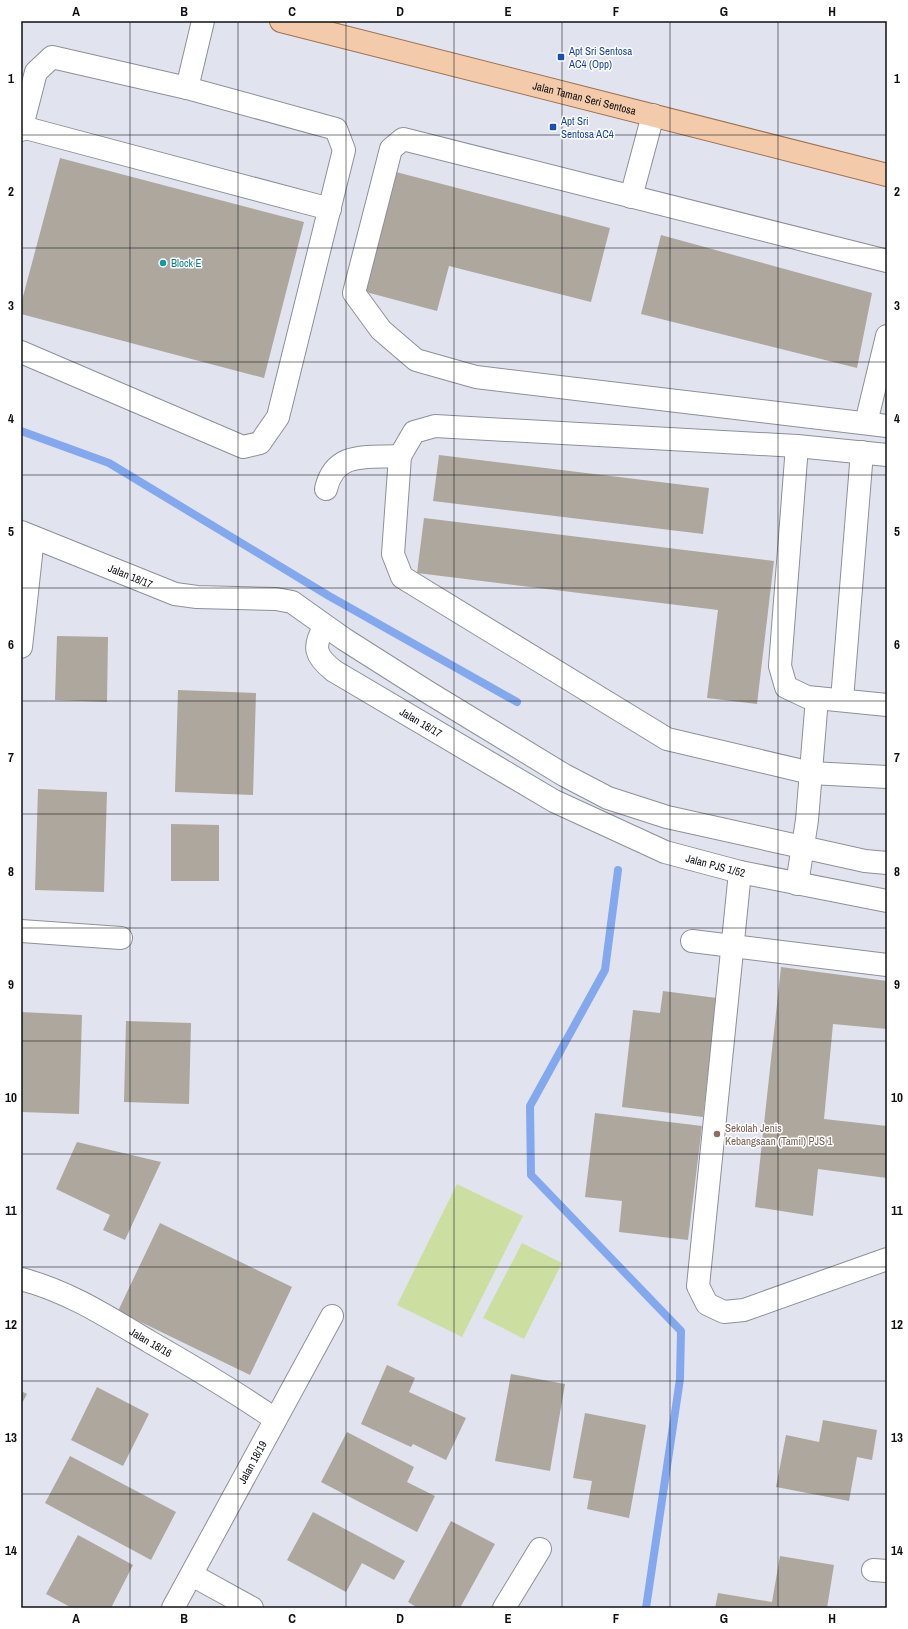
<svg xmlns="http://www.w3.org/2000/svg" width="908" height="1629" font-family="'Archivo Narrow',sans-serif">
  <style>
    .green { fill: #cddfa0 }
    .lines { fill: none; stroke-linecap: round; stroke-linejoin: round }
    .stream { stroke: #83a8ee; stroke-width: 8 }
    .building { fill: #ada79d }
    .minor-casing { stroke: #8d909a; stroke-width: 24 }
    .major-casing { stroke: #9e7351; stroke-width: 24 }
    .minor { stroke: #fff; stroke-width: 22 }
    .major { stroke: #f3cbab; stroke-width: 22 }
    .grid { fill: none; stroke: #0e0f13; stroke-width: 1; stroke-opacity: 0.55 }
    .transit-dot { fill: #1a4fb4; stroke: #fff; stroke-width: 1.5 }
    .culture-dot { fill: #0f9aa8; stroke: #fff; stroke-width: 1.5 }
    .education-dot { fill: #8d6e63; stroke: #fff; stroke-width: 1.5 }
    .labels { text-anchor: middle; stroke-width: 3; stroke-linejoin: round; paint-order: stroke }
    .transit-label { font-size: 11px; fill: #164399; stroke: #fff; text-anchor: start }
    .street-label { font-size: 11px; fill: #0e0f13; stroke: #fff }
    .culture-label { font-size: 11px; fill: #0d838f; stroke: #fff; text-anchor: start }
    .education-label { font-size: 11px; fill: #785e54; stroke: #fff; text-anchor: start }
    .neatline { fill: none; stroke: #0e0f13; stroke-width: 1.5 }
    .grid-label { font-size: 13px; text-anchor: middle; font-weight: bold; fill: #0e0f13 }
  </style>
  <rect width="100%" height="100%" fill="#e1e4ef"/>
  <path class="green" d="M457,1184L523,1216L462,1337L397,1305Z
    M522,1243L562,1263L524,1339L483,1318Z"/>
  <g class="lines">
    <path class="stream" d="M21,431L109,463L329,596L517,702
      M618,870L605,970L530,1106L531,1175L681,1331L680,1379L646,1608"/>
  </g>
  <path class="building" d="M60,158L304,222L264,378L21,314V304Z
    M396,172L610,228L591,302L449,266L437,311L366,292Z
    M661,235L872,293L857,368L641,314Z
    M439,455L709,488L703,534L433,501Z
    M424,518L774,561L757,704L707,698L718,610L417,573Z
    M57,636L108,637L107,702L55,700Z
    M178,690L256,693L253,795L175,792Z
    M38,789L107,792L104,892L35,890Z
    M171,824L219,825V881H171Z
    M781,967L887,981V1029L833,1024L824,1119L887,1126V1178L818,1169L813,1216L755,1207Z
    M663,991L717,998L703,1117L622,1107L633,1010L660,1013Z
    M21,1012L82,1015L79,1114L21,1112Z
    M126,1021L191,1023L189,1104L124,1102Z
    M595,1113L702,1126L688,1240L619,1232L622,1201L585,1197Z
    M77,1142L161,1162L125,1240L103,1230L110,1215L56,1189Z
    M160,1223L292,1287L250,1375L118,1311Z
    M387,1365L415,1378L409,1392L466,1418L446,1460L413,1444L411,1447L361,1424Z
    M511,1374L565,1384L550,1471L495,1461Z
    M97,1387L149,1414L123,1466L71,1440Z
    M21,1391L27,1394L21,1405Z
    M585,1413L646,1425L629,1518L587,1509L592,1481L573,1478Z
    M823,1420L877,1430L872,1460L857,1457L849,1501L776,1487L786,1435L819,1442Z
    M347,1432L414,1467L407,1482L435,1496L417,1532L321,1482Z
    M70,1456L176,1512L151,1560L45,1503Z
    M313,1512L405,1561L394,1580L362,1563L346,1592L287,1560Z
    M451,1521L495,1544L460,1608H418L408,1602Z
    M78,1535L133,1565L111,1608H72L46,1594Z
    M780,1556L834,1565L827,1608H715L718,1593L772,1602Z"/>
  <g class="lines">
    <g class="minor-casing">
      <g id="minor">
        <path d="M187,88L203,21"/>
        <path d="M22,127L330,209"/>
        <path d="M21,130L36,72L52,57L187,88L336,129L344,150L278,417L260,443L243,447L21,352"/>
        <path d="M631,197L653,115"/>
        <path d="M887,261L403,139L391,149L354,293L381,330L416,360L476,377L887,426"/>
        <path d="M866,423L887,336"/>
        <path d="M797,446L780,666L786,687L807,697L887,705"/>
        <path d="M887,455L797,446L435,426L414,432L400,456L393,554L402,577L667,739L811,773L887,777"/>
        <path d="M326,489C335,450 368,458 400,456"/>
        <path id="s1" d="M21,532L175,594L197,597L276,599L292,602L344,639L426,691L564,775L608,798L667,817L865,861L887,863"/>
        <path id="s2" d="M325,626C312,647 315,656 334,671L554,801L665,852L740,872L887,901"/>
        <path d="M21,647L33,537"/>
        <path d="M842,700L862,452"/>
        <path d="M740,872L698,1286L707,1304L724,1312L744,1310L887,1259"/>
        <path d="M797,884L807,820L817,698"/>
        <path d="M21,931L121,938"/>
        <path d="M692,941L887,965"/>
        <path id="s3" d="M21,1279C68,1291 108,1317 150,1342C192,1366 234,1391 275,1419"/>
        <path d="M873,1570L887,1571"/>
        <path d="M192,1575L252,1608"/>
        <path id="s4" d="M173,1608L332,1316"/>
        <path d="M504,1608L540,1549"/>
      </g>
    </g>
    <g class="major-casing">
      <g id="major">
        <path id="s5" d="M281,21L887,175"/>
      </g>
    </g>
    <use href="#minor" class="minor"/>
    <use href="#major" class="major"/>
  </g>
  <path class="grid" d="M130,21V1608M238,21V1608M346,21V1608M454,21V1608M562,21V1608M670,21V1608M778,21V1608M21,135H887M21,248H887M21,362H887M21,475H887M21,588H887M21,701H887M21,814H887M21,928H887M21,1041H887M21,1154H887M21,1267H887M21,1381H887M21,1494H887"/>
  <g class="transit-dot">
    <rect x="557" y="53" width="8" height="8" rx="2"/>
    <rect x="549" y="123" width="8" height="8" rx="2"/>
  </g>
  <circle class="culture-dot" cx="163" cy="263" r="4"/>
  <circle class="education-dot" cx="717" cy="1134" r="4"/>
  <g class="labels">
    <g class="transit-label">
      <text x="569" y="55">Apt Sri Sentosa<tspan x="569" dy="13">AC4 (Opp)</tspan></text>
      <text x="561" y="125">Apt Sri<tspan x="561" dy="13">Sentosa AC4</tspan></text>
    </g>
    <g class="street-label">
      <text dy="4" stroke="none"><textPath href="#s5" startOffset="313">Jalan Taman Seri Sentosa</textPath></text>
      <text dy="4" stroke="none"><textPath href="#s1" startOffset="118">Jalan 18/17</textPath></text>
      <text dy="4" stroke="none"><textPath href="#s2" startOffset="154">Jalan 18/17</textPath></text>
      <text dy="4" stroke="none"><textPath href="#s2" startOffset="483">Jalan PJS 1/52</textPath></text>
      <text dy="4" stroke="none"><textPath href="#s3" startOffset="145">Jalan 18/16</textPath></text>
      <text dy="4" stroke="none"><textPath href="#s4" startOffset="166">Jalan 18/19</textPath></text>
    </g>
    <g class="culture-label">
      <text x="171" y="267">Block E</text>
    </g>
    <g class="education-label">
      <text x="725" y="1132">Sekolah Jenis<tspan x="725" dy="13">Kebangsaan (Tamil) PJS 1</tspan></text>
    </g>
  </g>
  <rect width="908" height="1629" fill="none" stroke="#ffffff" stroke-width="44"/>
  <rect x="22" y="22" width="864" height="1585" class="neatline"/>
  <g class="grid-label">
    <text x="76" y="16">A</text>
    <text x="184" y="16">B</text>
    <text x="292" y="16">C</text>
    <text x="400" y="16">D</text>
    <text x="508" y="16">E</text>
    <text x="616" y="16">F</text>
    <text x="724" y="16">G</text>
    <text x="832" y="16">H</text>
    <text x="11" y="83">1</text>
    <text x="897" y="83">1</text>
    <text x="11" y="196">2</text>
    <text x="897" y="196">2</text>
    <text x="11" y="310">3</text>
    <text x="897" y="310">3</text>
    <text x="11" y="423">4</text>
    <text x="897" y="423">4</text>
    <text x="11" y="536">5</text>
    <text x="897" y="536">5</text>
    <text x="11" y="649">6</text>
    <text x="897" y="649">6</text>
    <text x="11" y="762">7</text>
    <text x="897" y="762">7</text>
    <text x="11" y="876">8</text>
    <text x="897" y="876">8</text>
    <text x="11" y="989">9</text>
    <text x="897" y="989">9</text>
    <text x="11" y="1102">10</text>
    <text x="897" y="1102">10</text>
    <text x="11" y="1215">11</text>
    <text x="897" y="1215">11</text>
    <text x="11" y="1329">12</text>
    <text x="897" y="1329">12</text>
    <text x="11" y="1442">13</text>
    <text x="897" y="1442">13</text>
    <text x="11" y="1555">14</text>
    <text x="897" y="1555">14</text>
    <text x="76" y="1623">A</text>
    <text x="184" y="1623">B</text>
    <text x="292" y="1623">C</text>
    <text x="400" y="1623">D</text>
    <text x="508" y="1623">E</text>
    <text x="616" y="1623">F</text>
    <text x="724" y="1623">G</text>
    <text x="832" y="1623">H</text>
  </g>
</svg>
